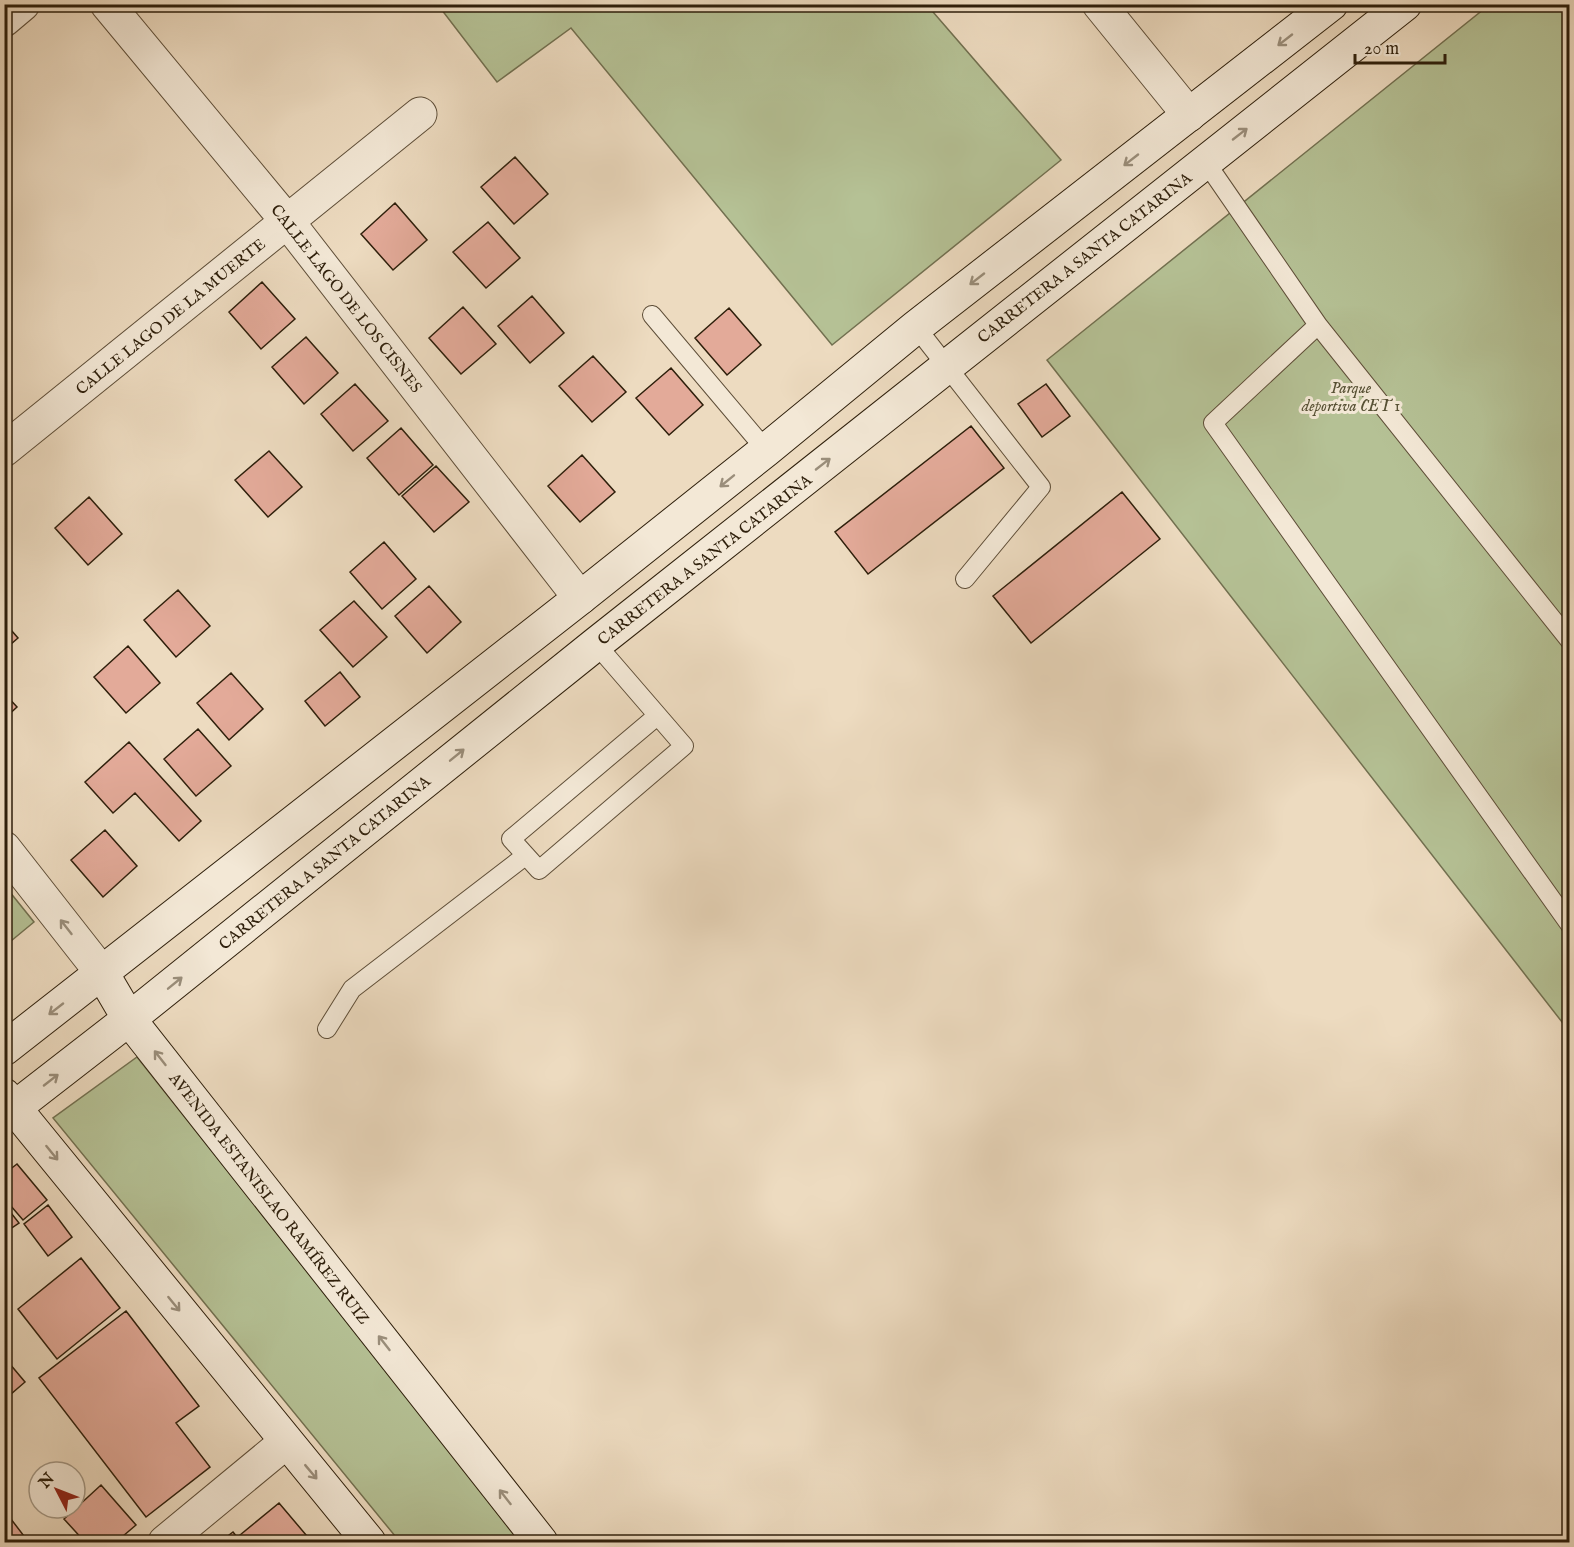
<svg xmlns="http://www.w3.org/2000/svg" width="1574" height="1547" font-family="'IM FELL English',serif">
  <style>
    .green { fill: #b5c195; stroke: #727050; stroke-width: 1.5 }
    .building { fill: #e3aa99; stroke: #2e1f0b; stroke-width: 1.5 }
    .lines { fill: none; stroke-linecap: round; stroke-linejoin: round }
    .service-casing { stroke: #5e4e38; stroke-width: 20 }
    .minor-casing { stroke: #5e4e38; stroke-width: 35 }
    .tertiary-casing { stroke: #5e4e38; stroke-width: 35 }
    .secondary-casing { stroke: #2e1f0b; stroke-width: 35 }
    .service { stroke: #f3e8d6; stroke-width: 18 }
    .minor { stroke: #f3e8d6; stroke-width: 33 }
    .tertiary { stroke: #f3e8d6; stroke-width: 33 }
    .secondary { stroke: #f3e8d6; stroke-width: 33 }
    .oneway { stroke: #9a8e7b }
    .labels { text-anchor: middle; stroke-width: 6; stroke-linejoin: round; paint-order: stroke }
    .street-label { font-size: 16px; fill: #2e1f0b; stroke: #f3e8d6 }
    .park-label { font-size: 16px; font-style: italic; fill: #565034; stroke: #f3e8d6 }
  </style>
  <rect width="100%" height="100%" fill="#eddbc0"/>
  <filter id="stains"><feTurbulence type="fractalNoise" baseFrequency=".00333" numOctaves="4"/><feColorMatrix values="0 0 0 0 .2 0 0 0 0 .09 0 0 0 0 .02 0 0 0 .5 -.17"/></filter>
  <radialGradient id="worn" r=".72"><stop offset=".6" stop-color="#630" stop-opacity="0"/><stop offset="1" stop-color="#630" stop-opacity=".3"/></radialGradient>
  <path class="green" d="M438,5H927L1061,160L832,345L571,28L497,82Z
    M1489,5H1569V1031L1047,360Z
    M5,886L34,922L5,946Z
    M137,1057L522,1542H400L53,1118Z"/>
  <path class="building" d="M515,157L548,194L514,224L481,187Z
    M395,203L427,240L393,270L361,234Z
    M488,222L520,258L486,288L453,252Z
    M262,282L295,319L261,349L229,312Z
    M532,296L564,333L530,363L498,326Z
    M463,307L496,344L461,374L429,338Z
    M729,308L761,345L727,375L695,338Z
    M306,337L338,373L304,404L272,367Z
    M593,356L626,392L592,422L559,386Z
    M671,368L703,405L669,435L636,398Z
    M355,384L388,421L353,451L321,414Z
    M1046,384L1070,416L1042,437L1018,404Z
    M971,426L1004,468L868,574L835,532Z
    M401,428L433,465L399,495L367,458Z
    M269,451L302,487L268,517L235,480Z
    M582,455L615,492L580,522L548,486Z
    M436,466L469,502L434,532L402,496Z
    M1122,492L1160,539L1031,643L993,596Z
    M89,497L122,534L88,565L55,528Z
    M384,542L416,579L382,609L350,572Z
    M429,586L461,622L427,653L395,616Z
    M178,590L210,626L176,657L144,620Z
    M354,601L387,637L353,667L320,630Z
    M4,622L18,638L4,650Z
    M128,646L160,683L126,713L94,677Z
    M340,672L360,697L325,726L305,701Z
    M231,673L263,709L229,740L197,703Z
    M4,693L17,707L4,719Z
    M198,729L231,766L196,796L164,759Z
    M129,742L201,821L179,841L135,793L113,813L85,782Z
    M105,830L137,866L103,897L71,860Z
    M17,1164L47,1200L23,1220L4,1198V1174Z
    M4,1204L19,1223L4,1233Z
    M48,1205L72,1237L48,1256L24,1224Z
    M81,1258L120,1308L57,1359L18,1309Z
    M126,1311L199,1406L176,1423L210,1467L146,1517L39,1378Z
    M4,1357L25,1382L4,1400Z
    M101,1485L136,1525L116,1542H85L64,1519Z
    M279,1503L312,1542H246L240,1535Z
    M4,1510L24,1536L16,1542H4Z
    M233,1532L241,1542H220Z"/>
  <g class="lines">
    <g class="service-casing">
      <path id="service" d="M1205,161L1318,325L1213,423L1570,925
        M652,315L766,450
        M1318,325L1570,641
        M916,327L1041,487L965,579
        M596,644L684,746L539,870L511,839L657,716
        M327,1029L352,989L525,856"/>
    </g>
    <g class="minor-casing">
      <path id="minor" d="M107,4L287,221L580,598
        M1099,4L1189,115
        M4,20L23,4
        M4,450L420,114
        M165,1542L286,1442"/>
    </g>
    <g class="tertiary-casing">
      <path id="tertiary" d="M4,848L102,973"/>
    </g>
    <g class="secondary-casing">
      <path id="secondary" d="M102,973L129,1019L541,1542
        M4,1049L580,598L766,450L916,327L1331,4
        M4,1095L369,1542
        M4,1116L129,1019L596,644L1405,4"/>
    </g>
    <use href="#service" class="service"/>
    <use href="#minor" class="minor"/>
    <use href="#tertiary" class="tertiary"/>
    <use href="#secondary" class="secondary"/>
  </g>
  <defs><path id="oneway-shaft" d="M-6 0H5M1.5-3L5.5 0L1.5 3" fill="none" stroke-width="1.6" stroke-linecap="round" stroke-linejoin="round" transform="scale(1.5)"/></defs>
  <g class="oneway">
    <use href="#oneway-shaft" transform="translate(1285 40) rotate(142)"/>
    <use href="#oneway-shaft" transform="translate(1240 134) rotate(-38)"/>
    <use href="#oneway-shaft" transform="translate(1131 160) rotate(142)"/>
    <use href="#oneway-shaft" transform="translate(977 279) rotate(142)"/>
    <use href="#oneway-shaft" transform="translate(823 464) rotate(-38)"/>
    <use href="#oneway-shaft" transform="translate(727 481) rotate(141)"/>
    <use href="#oneway-shaft" transform="translate(457 755) rotate(-39)"/>
    <use href="#oneway-shaft" transform="translate(66 927) rotate(-128)"/>
    <use href="#oneway-shaft" transform="translate(175 983) rotate(-39)"/>
    <use href="#oneway-shaft" transform="translate(56 1009) rotate(142)"/>
    <use href="#oneway-shaft" transform="translate(160 1058) rotate(-128)"/>
    <use href="#oneway-shaft" transform="translate(51 1080) rotate(-38)"/>
    <use href="#oneway-shaft" transform="translate(52 1153) rotate(51)"/>
    <use href="#oneway-shaft" transform="translate(174 1304) rotate(51)"/>
    <use href="#oneway-shaft" transform="translate(384 1343) rotate(-128)"/>
    <use href="#oneway-shaft" transform="translate(311 1472) rotate(50)"/>
    <use href="#oneway-shaft" transform="translate(505 1497) rotate(-128)"/>
  </g>
  <g class="labels">
    <g class="street-label">
      <text transform="translate(1084 257) rotate(-38)" y="6">CARRETERA A SANTA CATARINA</text>
      <text transform="translate(347 298) rotate(52)" y="6">CALLE LAGO DE LOS CISNES</text>
      <text transform="translate(170 316) rotate(-39)" y="6">CALLE LAGO DE LA MUERTE</text>
      <text transform="translate(704 559) rotate(-38)" y="6">CARRETERA A SANTA CATARINA</text>
      <text transform="translate(324 862) rotate(-39)" y="6">CARRETERA A SANTA CATARINA</text>
      <text transform="translate(270 1198) rotate(52)" y="6">AVENIDA ESTANISLAO RAMÍREZ RUIZ</text>
    </g>
    <g class="park-label">
      <text x="1351" y="393">Parque<tspan x="1351" dy="18">deportiva CET 1</tspan></text>
    </g>
  </g>
  <rect width="1574" height="1547" fill="none" stroke="#eddbc0" stroke-width="24"/>
  <rect x="6" y="6" width="1562" height="1535" fill="none" stroke="#2e1f0b" stroke-width="3"/>
  <rect x="12" y="12" width="1550" height="1523" fill="none" stroke="#2e1f0b" stroke-width="1.5"/>
  <g transform="translate(57 1490) rotate(312)"><circle r="28" fill="#f3e8d6" stroke="#a49885" stroke-width="1.5"/>
  <path d="M0-4.5L10 22L0 15L-10 22Z" fill="#8f2418"/>
  <text y="-9" font-size="16" font-weight="bold" text-anchor="middle" fill="#2e1f0b">N</text>
  </g>
  <path d="M1355 54v9h90v-9" fill="none" stroke="#2e1f0b" stroke-width="3"/>
  <text x="1364" y="54" font-size="18" fill="#2e1f0b" stroke="#f3e8d6" stroke-width="4.5" paint-order="stroke">20 m</text>
  <rect width="100%" height="100%" filter="url(#stains)"/>
  <rect width="100%" height="100%" fill="url(#worn)"/>
</svg>
